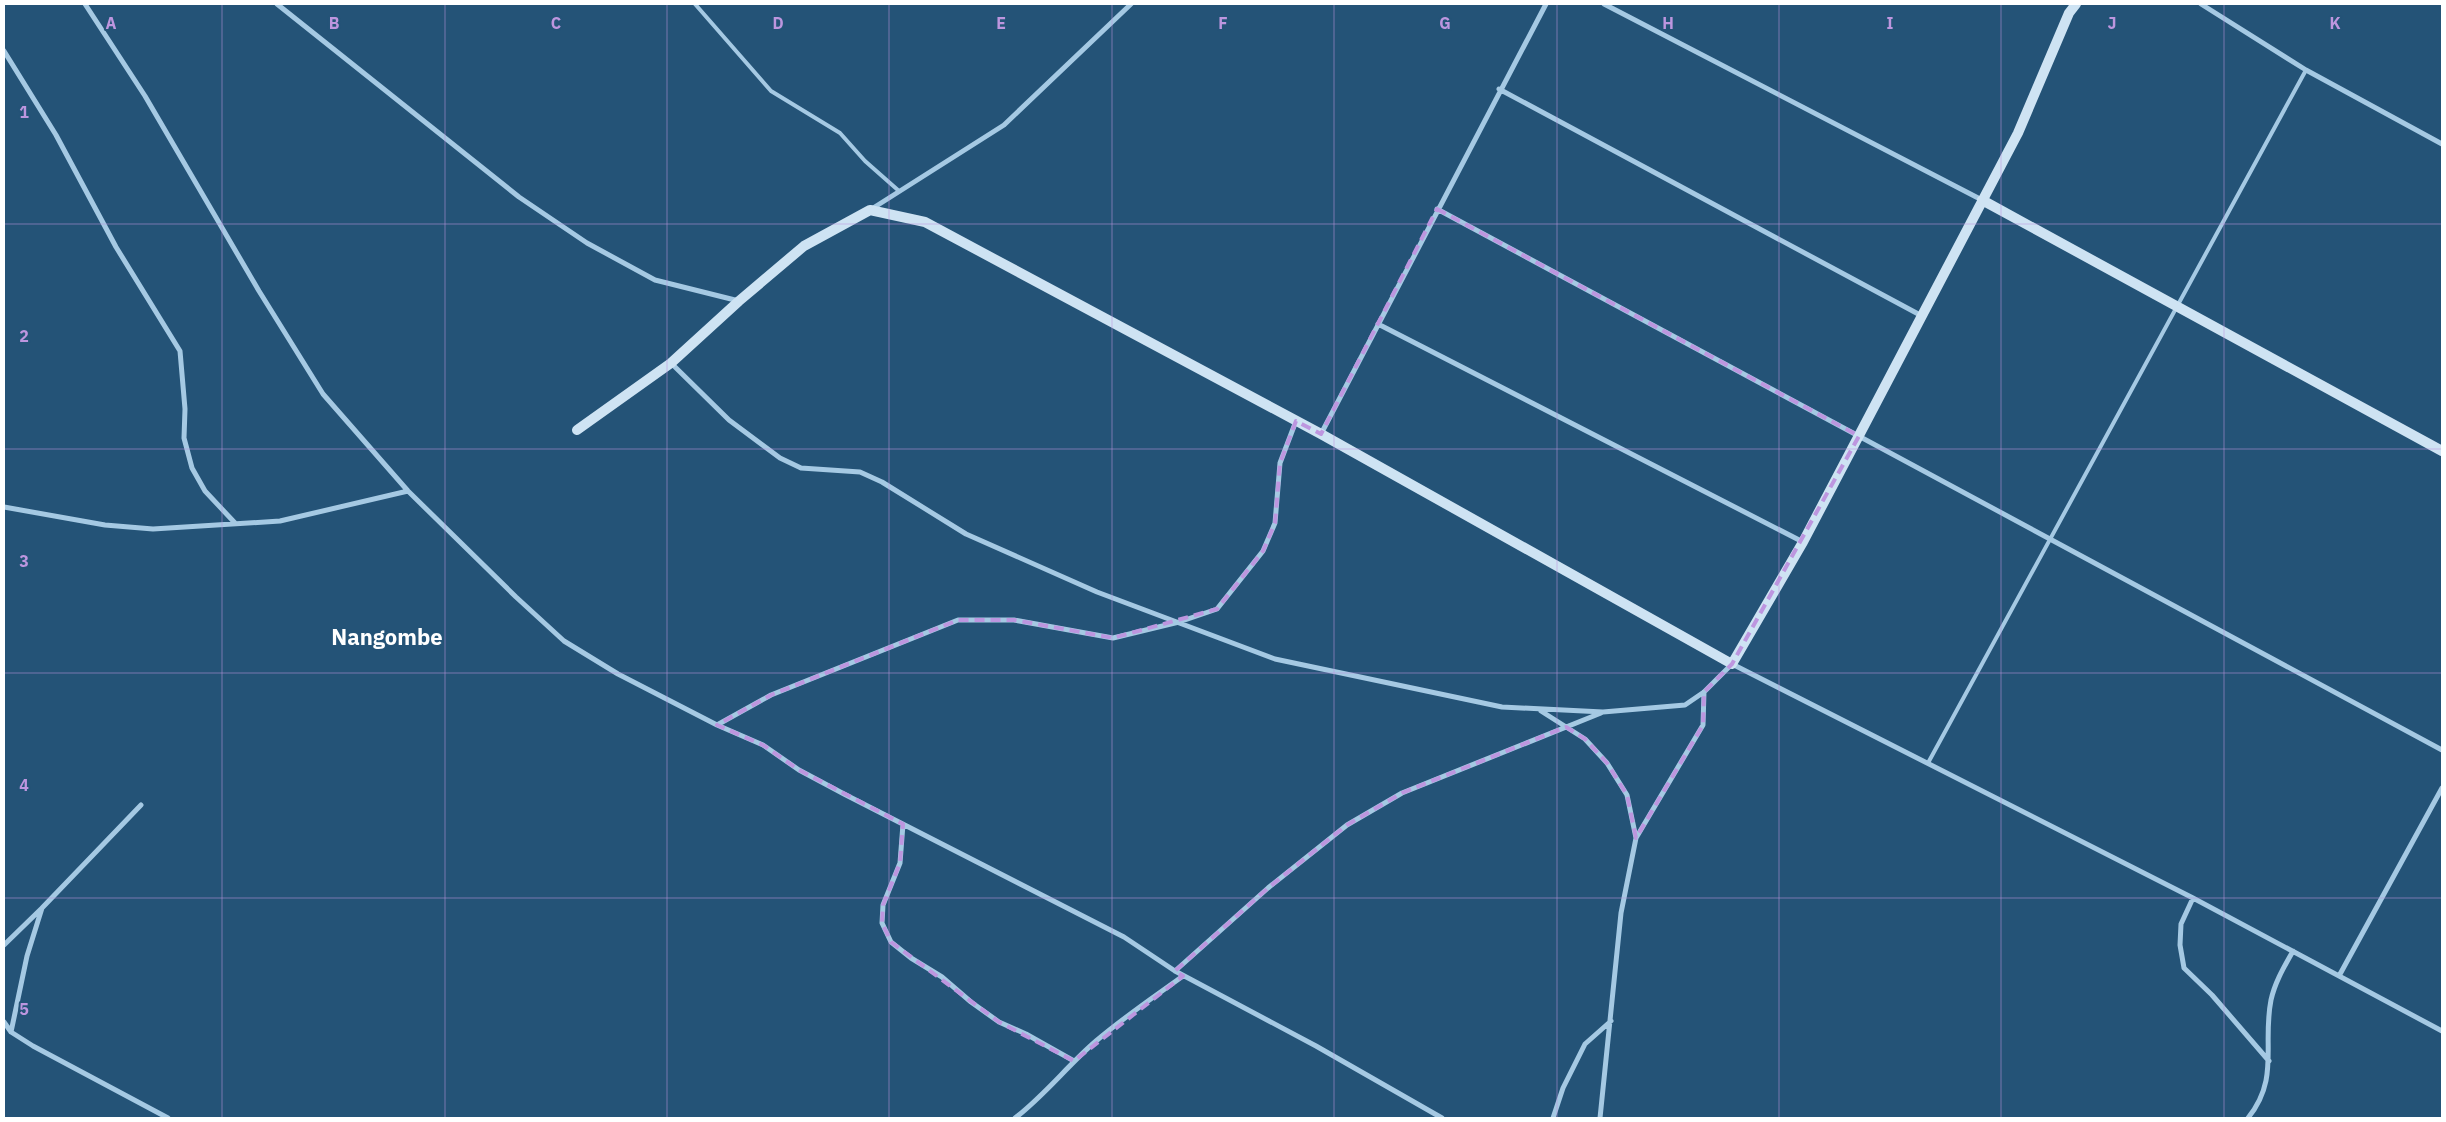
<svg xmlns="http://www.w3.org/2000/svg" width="2446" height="1122" font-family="'IBM Plex Sans',sans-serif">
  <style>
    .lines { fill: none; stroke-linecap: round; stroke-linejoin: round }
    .lane { stroke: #a5c9e3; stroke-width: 4 }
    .street { stroke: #a5c9e3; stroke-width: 5 }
    .secondary { stroke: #cee3f3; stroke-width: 10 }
    .marked { fill: none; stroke: #bd96df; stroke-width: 4; stroke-dasharray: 10 6; stroke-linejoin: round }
    .grid { fill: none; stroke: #bd96df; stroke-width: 1; stroke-opacity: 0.55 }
    .labels { text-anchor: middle; stroke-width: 4; stroke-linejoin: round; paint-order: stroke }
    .district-label { font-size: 22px; font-weight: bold; fill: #fff; stroke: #245377 }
    .grid-label { font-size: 16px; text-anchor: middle; font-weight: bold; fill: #bd96df; stroke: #245377; stroke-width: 4; stroke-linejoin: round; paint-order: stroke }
  </style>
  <rect width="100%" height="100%" fill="#245377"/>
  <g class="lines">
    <path class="lane" d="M695,4L771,91L840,133L865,161L899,191
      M1928,763L2306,70"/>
    <path class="street" d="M85,4L145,96L259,291L323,394L408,491L516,597L564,641L618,674L717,725L763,745L799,770L844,794L1124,937L1175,971L1316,1046L1442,1118
      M277,4L519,197L587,243L655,280L739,301
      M1604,4L1982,200
      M2201,4L2306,70L2442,144
      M4,51L56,135L116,247L180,351L185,409L184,438L192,468L205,491L235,523
      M1499,89L1922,316
      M1437,209L2442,750
      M870,210L1004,125L1131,4
      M1378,324L1803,542
      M671,363L729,420L780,458L801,468L860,472L882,482L966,534L1097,592L1275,659L1502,707L1603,712L1685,705L1704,692L1732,664L2193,898L2442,1031
      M1321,434L1546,4
      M4,507L105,525L153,529L280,521L408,491
      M1541,711L1585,739L1607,763L1627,795L1636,838
      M717,725L771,695L958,620H1014L1113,638L1179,622L1217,609L1263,551L1275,523L1280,463L1296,421
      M903,824L900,863L883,905L882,923L891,942L911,958L942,977L971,1002L999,1022L1026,1034L1074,1061
      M2193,898L2181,924L2180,945L2184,968L2212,995L2269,1061
      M4,945L41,909
      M1175,971L1268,888L1347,825L1402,793L1601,713
      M2339,976L2442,788
      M4,1022L11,1032L33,1046L168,1118
      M11,1032L27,956L42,908L141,805
      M1015,1118C1044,1096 1068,1065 1096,1041C1124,1017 1154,997 1183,976
      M1553,1118L1563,1088L1585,1044L1611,1021
      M1600,1118L1621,913L1636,838L1703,725L1704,692
      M2248,1118C2280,1078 2262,1045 2271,1000C2275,982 2284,967 2293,951"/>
    <path class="secondary" d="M1982,200L2442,451
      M577,430L671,363L739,301L804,246L870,210L925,222L1321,434L1732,664L1803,542L2018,133L2069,13L2076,4"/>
  </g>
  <path class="marked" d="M1437,209L1859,436L1732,664L1704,692L1703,725L1636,838L1627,795L1607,763L1585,739L1566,727L1402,793L1347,825L1268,888L1175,971L1183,976L1074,1061L999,1022L891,942L882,923L883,905L900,863L903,824L799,770L763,745L717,725L771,695L958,620H1014L1113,638L1217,609L1263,551L1275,523L1280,463L1296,421L1321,434Z"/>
  <path class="grid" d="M222,4V1118M445,4V1118M667,4V1118M889,4V1118M1112,4V1118M1334,4V1118M1557,4V1118M1779,4V1118M2001,4V1118M2224,4V1118M4,224H2442M4,449H2442M4,673H2442M4,898H2442"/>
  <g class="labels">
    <g class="district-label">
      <text x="387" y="645">Nangombe</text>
    </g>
  </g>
  <g class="grid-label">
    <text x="111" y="29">A</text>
    <text x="334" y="29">B</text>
    <text x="556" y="29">C</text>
    <text x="778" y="29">D</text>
    <text x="1001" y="29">E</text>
    <text x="1223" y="29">F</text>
    <text x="1445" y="29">G</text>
    <text x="1668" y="29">H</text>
    <text x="1890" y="29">I</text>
    <text x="2112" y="29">J</text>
    <text x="2335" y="29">K</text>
    <text x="24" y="118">1</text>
    <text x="24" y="342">2</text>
    <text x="24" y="567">3</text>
    <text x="24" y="791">4</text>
    <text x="24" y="1015">5</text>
  </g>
  <rect width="2446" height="1122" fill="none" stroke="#ffffff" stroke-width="10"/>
</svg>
